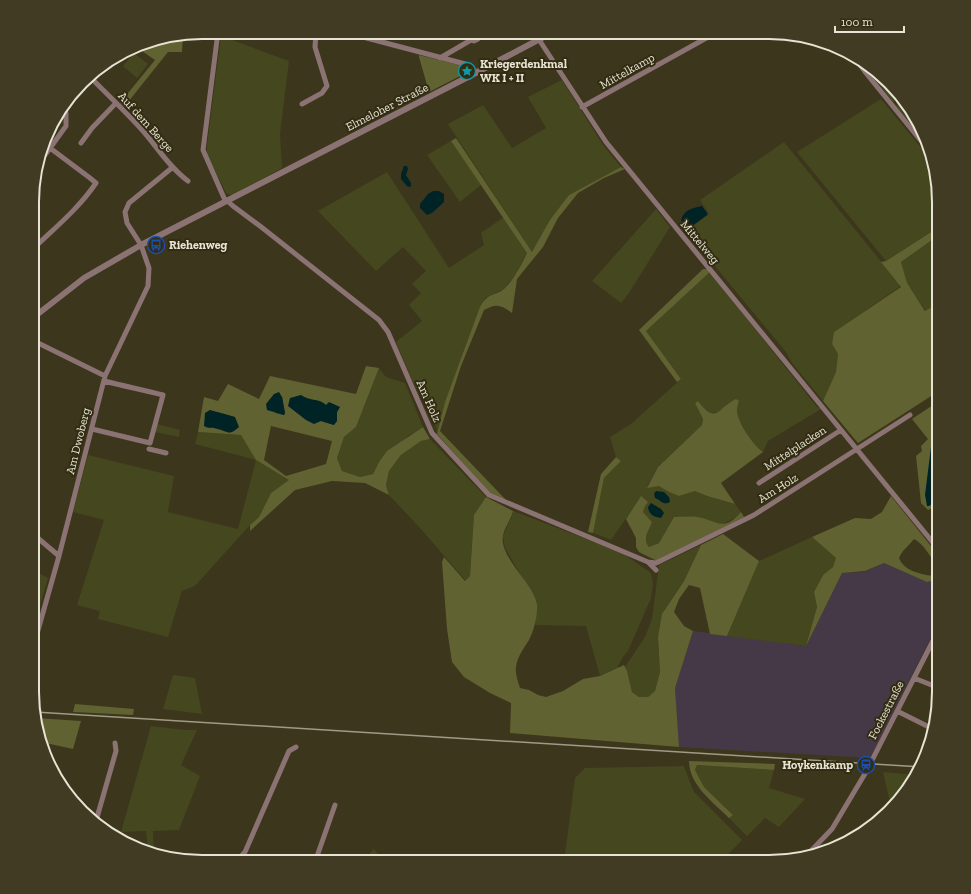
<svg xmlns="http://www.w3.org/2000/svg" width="971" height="894" font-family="'Zilla Slab',serif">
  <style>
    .industrial { fill: #463947 }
    .green { fill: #45471f }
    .forest { fill: #606231; fill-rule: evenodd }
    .water { fill: #002326 }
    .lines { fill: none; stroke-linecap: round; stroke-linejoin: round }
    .minor { stroke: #8c7373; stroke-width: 5 }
    .tertiary { stroke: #8c7373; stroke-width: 6 }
    .rail { stroke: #a09b87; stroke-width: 1.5 }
    .labels { text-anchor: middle; stroke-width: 4; stroke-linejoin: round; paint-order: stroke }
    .poi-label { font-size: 12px; font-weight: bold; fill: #e7e4d4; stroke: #322c12; text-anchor: start }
    .street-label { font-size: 12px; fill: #e7e4d4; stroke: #322c12 }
    .rim { fill: none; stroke: #e7e4d4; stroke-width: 2 }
  </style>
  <rect width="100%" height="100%" fill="#3c361c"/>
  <path class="industrial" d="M884,563L927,582L939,579V622L870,758L679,747L675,688L693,631L806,646L842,573L864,572Z"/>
  <path class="green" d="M221,36L289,61L280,134L282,168L232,196L226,193L206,153Z
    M134,53L148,64L137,78L123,66Z
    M863,64L897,90L901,97L893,102Z
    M562,80L603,145L621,167L569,195L532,252L448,124L483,105L512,148L546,128L528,97Z
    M881,99L932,161L939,191V227L886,261L797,152Z
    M903,101L926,137L927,144L896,106Z
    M451,141L481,185L460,202L427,155Z
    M784,142L901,286L834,332L832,344L838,354L836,372L823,401L792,363L786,352L686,231L709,214L700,200Z
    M387,172L449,268L484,245L481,233L504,217L527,252L516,274L504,289L485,298L445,402L437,434L436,427L412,380L396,342L422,321L409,305L421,293L412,284L426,271L403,247L376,271L318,211Z
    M656,209L670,227L629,293L621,303L592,281Z
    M939,235V303L926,311L906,283L901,262Z
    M710,272L817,407L821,409L768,441L763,452C753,445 738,423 737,411C737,408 738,404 739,402L732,401C717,415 712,419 698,401L695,403L703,419L702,425L658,467L647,487L659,485L669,492L679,496L695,491L707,496L735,504L741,512L736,517L729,521L720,525L674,517L659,543L649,547C642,538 649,531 652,522L643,512L645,506L641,497L611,540L593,533L604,478L621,461L616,457L610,437L631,424L681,379L646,331Z
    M379,368L386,377L405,383L423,427L408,436L379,462L373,474L360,477L342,471L337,458L344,437L356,427Z
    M157,424L180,430L179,437L155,432Z
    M198,432L242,435L256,460L290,480L271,493L259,517L250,525L195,586L182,591L168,637L98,619L100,611L77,605L104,520L73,512L88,455L174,476L168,512L238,529L256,460L195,444Z
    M430,439L486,497L474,515L470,576L466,581L420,528L389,495L386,485L389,471L401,455L421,441Z
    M513,511L621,552L651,573L653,583L651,598L628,651L623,657L617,668L600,676L586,626L535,625L537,603L505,548L503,536L512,516Z
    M812,537L836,558L833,567L823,575L814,592L817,607L806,646L727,636L759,561Z
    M701,545L685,579L665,609L658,637L660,672L655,691L648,697H639L632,692L625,667L645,637L652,619L659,565Z
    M33,570L48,578L36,619L33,617Z
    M173,675L195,678L202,714L163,709Z
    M151,726L185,730H197L181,765L200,776L179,830L153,831L154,851L148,849L146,831L121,832Z
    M697,765L774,770L769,788L805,799L779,827L765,818L747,836L729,818L732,814L704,787L695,770Z
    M684,766L694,792L742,840L721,862H564L575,778L585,768Z
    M883,772L916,775L891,807Z
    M374,849L384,862H362Z"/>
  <path class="forest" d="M183,35L182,52H168L124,107L120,103L155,60L139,49V46L147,41Z
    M419,55L467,67L468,72L429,92L419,57Z
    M456,138L532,252L550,220L569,195L621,167L625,169L604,178L578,193L558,218L543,247L517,279L512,313C501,305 497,303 484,310L461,366L440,431L506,500L490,493L437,434L445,402L480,307C489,291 495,297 505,288C515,278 521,265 527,253L451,141Z
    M939,227V235L901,262L907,283L925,311L939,303V391L858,443L823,401L836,372L838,354L832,344L834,332L901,287L881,262L886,261Z
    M703,269H707L710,272L646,331L681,379L677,382L639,330Z
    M366,366L379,368L356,427L344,437L337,458L342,471L360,477L373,474L379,462L387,451L423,427L430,439L421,441L401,455L389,471L386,485L389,495L365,483L332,481L295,490L250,531V525L259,517L271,493L289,480L256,460L241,435L198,432L204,397L218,401L228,384L259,399L270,376L356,394ZM301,395C311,403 327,405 340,407L337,412L334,425L321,421ZM282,397L285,413L284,415L275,413ZM217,412L235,417L226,432L218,429ZM271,426L332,441L326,464L286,476L264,460Z
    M736,399L739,401C738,404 737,408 737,411C738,423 753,445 763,452L721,483L735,504L707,496L695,491L679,496L669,492L659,486L647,488L658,467L702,425L703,419L695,403L698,401C717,426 718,407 736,399Z
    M939,401V419L933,431L929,506L939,499V505L928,510L921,503L916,456L922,451L921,446L928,439L912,419Z
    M616,457L621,461L604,478L593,533L588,532L601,474Z
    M641,496L648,502L645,506L643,512L652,522C649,531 642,538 649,547L659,543L674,517C682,517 690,516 697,517C717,520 723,533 741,512L744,517L657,561L639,552L636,547V538L626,519Z
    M891,496L939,556V579L927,582L884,563L865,571L842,573L806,646L817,607L814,592L823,575L833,567L836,558L812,537L855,518L871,519L882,512ZM914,539C923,543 931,557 936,566L933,576C920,574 904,571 899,558C902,550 909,546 914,539Z
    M486,497L513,511C511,520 504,528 503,536C499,557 534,584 537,604C538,614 534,631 529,640C524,648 517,657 516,667C515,673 518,682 520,688L529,690L538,695L546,697L563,691L583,679L600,676L624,665L627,671L632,692L639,697H648L655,691L660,672L658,637L662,614L684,581L701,545L723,534L759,561L727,636L710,634L700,588L689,585L679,599L674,612L684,626L693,631L675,688L679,747L510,733L511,703L490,693L464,677L452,662L447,629L442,562L444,557L465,581L470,576L474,515Z
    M75,704L134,709L133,715L73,712Z
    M36,718L81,721L73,749L41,742Z
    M689,761L775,764L774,770L697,765L695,770L704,787L733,815L729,818C713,802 689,785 689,761Z"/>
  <path class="water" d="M404,166H407L408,169L406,175L411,183V186L409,187L407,186L401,179V174Z
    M433,191H439L444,194V202L432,213L427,215L420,208V204L428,194Z
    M702,206L707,213V215L692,226L681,221C683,210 692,208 702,206Z
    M279,392L282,397L285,413L284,415L267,410L266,404L274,394Z
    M301,395C308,401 319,398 326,405L329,402L340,407L337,412V421L334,425L321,421L314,424L306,420L288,406L290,398Z
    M210,410L235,417L239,427C227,437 230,431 218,429C212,427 209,429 204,426L205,413Z
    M939,419V499L929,506H927L925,495L933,431Z
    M656,491L664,492L669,497L670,502C663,506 661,500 655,498L654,494Z
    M651,503L661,509L664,513L661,518C654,517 649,515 648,507Z"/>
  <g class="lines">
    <path class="minor" d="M218,32L203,150L224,198L233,206L260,226L379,320L388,332L432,433L489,495L648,562L656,570
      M344,32L469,65L476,72
      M534,32L606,142L939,550
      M440,58L471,40L474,41L478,39
      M855,58L866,73L930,152
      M89,76C107,94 126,112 143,131C157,147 170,168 188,181
      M302,104L322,93L327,86L315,47L316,32
      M582,107L710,36L724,32
      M81,143L92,128L116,103
      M37,166L66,126V113L61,109
      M35,247C56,227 79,208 96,183L90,178L50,148
      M34,341L105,376
      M92,429L150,443L163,395C143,390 124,386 104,381
      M149,449L166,453
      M759,483L841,430
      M33,534L59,556
      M648,562L656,563L754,515L910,415
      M33,648L59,556L105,376L148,286L149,268L141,245L127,223L125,212L129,203L173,167
      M914,678L939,688
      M897,711L931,728
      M96,821L116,751L115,743
      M807,855L832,829L866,772L939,629
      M193,860L230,859L237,861
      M237,861L245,852L289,751L296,747
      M315,862L335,805"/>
    <path class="tertiary" d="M34,317L84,278L141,245L468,77L553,32"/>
    <path class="rail" d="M35,712L922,767"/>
  </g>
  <defs>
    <g id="sight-ring" transform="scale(0.9)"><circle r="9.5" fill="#322c12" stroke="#0f9aa8" stroke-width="1.5"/><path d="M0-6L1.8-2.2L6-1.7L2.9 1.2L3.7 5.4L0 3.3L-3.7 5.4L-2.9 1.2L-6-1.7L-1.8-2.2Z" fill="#0f9aa8"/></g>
    <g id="bus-ring" transform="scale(0.9)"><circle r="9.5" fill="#322c12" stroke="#1a4fb4" stroke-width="1.5"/><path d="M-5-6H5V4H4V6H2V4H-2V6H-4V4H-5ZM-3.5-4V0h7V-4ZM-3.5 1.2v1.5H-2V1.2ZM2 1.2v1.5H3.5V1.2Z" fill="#1a4fb4"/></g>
    <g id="station-ring" transform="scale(0.9)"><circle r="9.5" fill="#322c12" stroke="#1a4fb4" stroke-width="1.5"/><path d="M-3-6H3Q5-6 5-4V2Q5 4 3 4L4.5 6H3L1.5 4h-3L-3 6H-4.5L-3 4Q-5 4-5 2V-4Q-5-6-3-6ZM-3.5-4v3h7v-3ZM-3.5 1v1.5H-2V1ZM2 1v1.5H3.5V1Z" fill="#1a4fb4"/></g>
  </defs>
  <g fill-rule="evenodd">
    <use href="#sight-ring" x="467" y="71"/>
    <use href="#bus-ring" x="156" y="245"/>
    <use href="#station-ring" x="866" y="765"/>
  </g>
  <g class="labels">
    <g class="poi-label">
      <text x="480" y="68">Kriegerdenkmal<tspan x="480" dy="14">WK I + II</tspan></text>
      <text x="169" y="249">Riehenweg</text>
      <text x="853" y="769" text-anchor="end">Hoykenkamp</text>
    </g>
    <g class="street-label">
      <text transform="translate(627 71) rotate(-29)" y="4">Mittelkamp</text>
      <text transform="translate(387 107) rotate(-27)" y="4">Elmeloher Straße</text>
      <text transform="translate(146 122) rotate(48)" y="4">Auf dem Berge</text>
      <text transform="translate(700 242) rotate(50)" y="4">Mittelweg</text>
      <text transform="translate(429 401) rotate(66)" y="4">Am Holz</text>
      <text transform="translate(78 441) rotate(-76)" y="4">Am Dwoberg</text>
      <text transform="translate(795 448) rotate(-33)" y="4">Mittelplacken</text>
      <text transform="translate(778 488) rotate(-32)" y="4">Am Holz</text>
      <text transform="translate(886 710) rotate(-63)" y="4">Fockestraße</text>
    </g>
  </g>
  <path d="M0 0H971V894H0ZM202 39H769A163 163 0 0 1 932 202V692A163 163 0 0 1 769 855H202A163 163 0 0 1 39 692V202A163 163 0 0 1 202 39Z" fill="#403b22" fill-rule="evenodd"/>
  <path class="rim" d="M202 39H769A163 163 0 0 1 932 202V692A163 163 0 0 1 769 855H202A163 163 0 0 1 39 692V202A163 163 0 0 1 202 39Z"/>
  <path d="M835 26v6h69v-6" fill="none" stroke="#e7e4d4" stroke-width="2"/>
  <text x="841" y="26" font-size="12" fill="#e7e4d4" stroke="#322c12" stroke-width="3" paint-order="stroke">100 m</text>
</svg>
